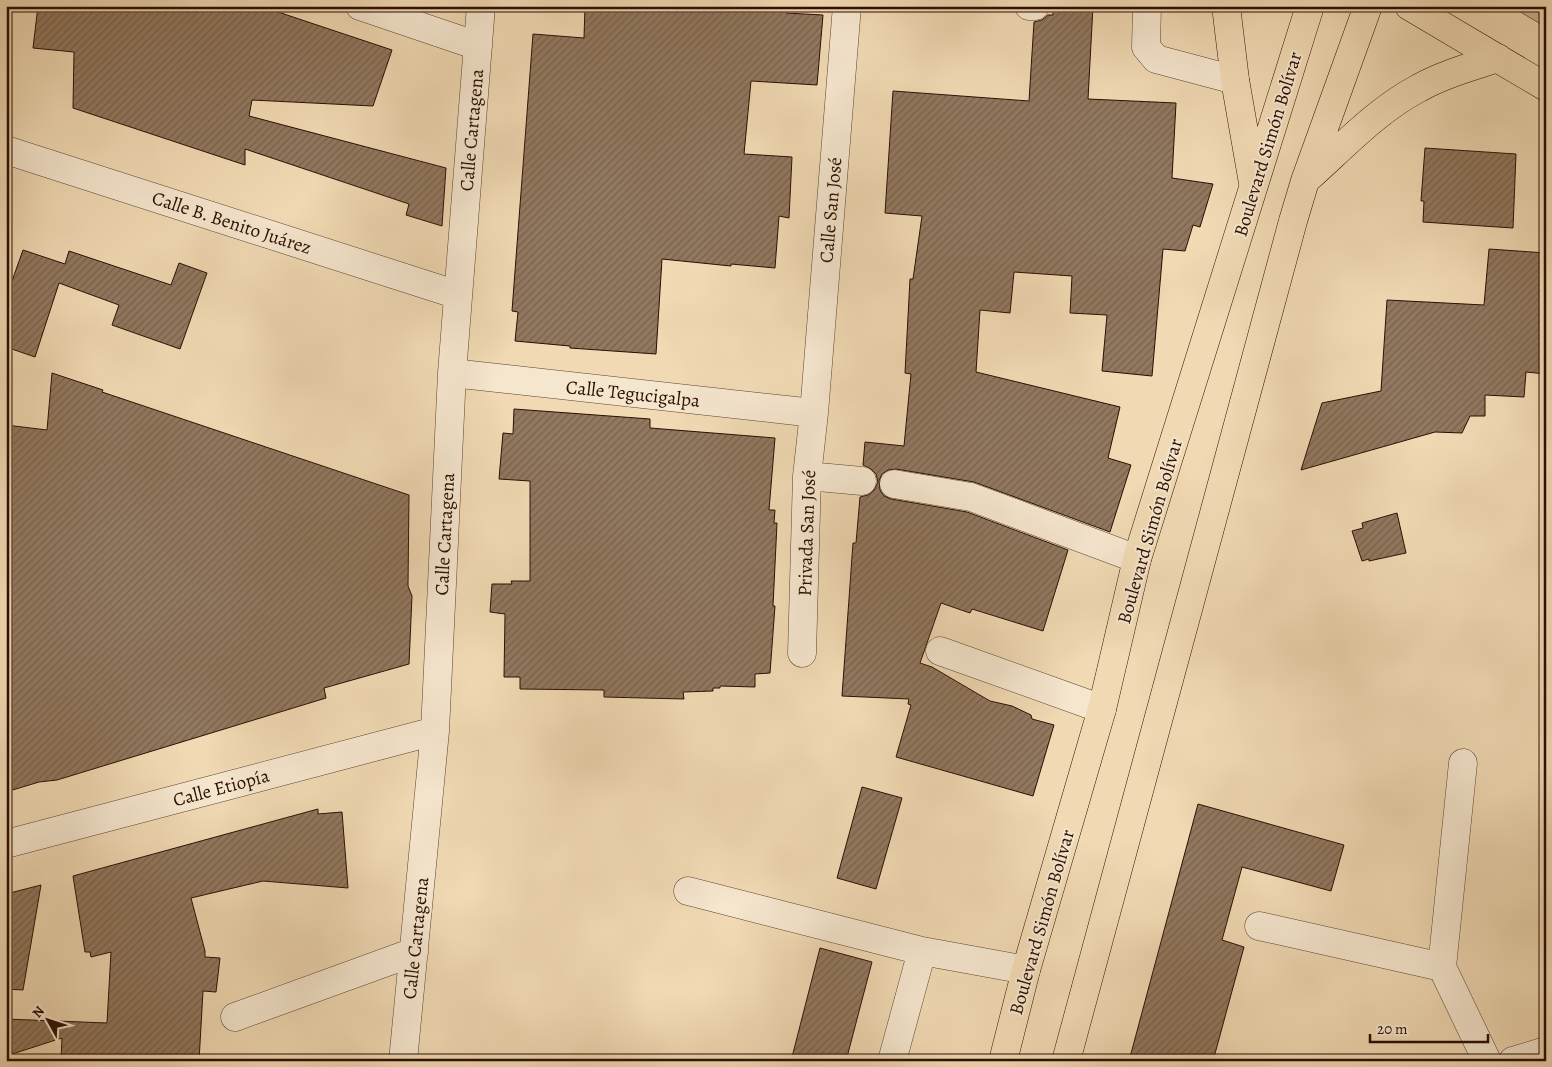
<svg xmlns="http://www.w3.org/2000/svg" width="1552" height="1067" font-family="Alegreya,serif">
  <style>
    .grass { fill: url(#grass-tufts); stroke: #7d624c }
    .building { fill: url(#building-hatch); stroke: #2b0e03 }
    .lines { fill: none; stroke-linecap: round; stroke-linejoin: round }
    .minor-casing { stroke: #5c412f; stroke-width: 29 }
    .major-casing { stroke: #2b0e03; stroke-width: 29 }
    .minor { stroke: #f5e6ce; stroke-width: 28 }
    .major { stroke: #f0d9b3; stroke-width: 28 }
    .labels { text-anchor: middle; stroke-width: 4; stroke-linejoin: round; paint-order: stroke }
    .street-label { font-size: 19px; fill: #2b0e03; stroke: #f5e6ce }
  </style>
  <defs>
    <pattern id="grass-tufts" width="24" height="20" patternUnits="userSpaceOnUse" patternTransform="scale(1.25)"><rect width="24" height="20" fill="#cfb695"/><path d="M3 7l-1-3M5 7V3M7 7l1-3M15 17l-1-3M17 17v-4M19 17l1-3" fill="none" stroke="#b29b7f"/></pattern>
    <pattern id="building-hatch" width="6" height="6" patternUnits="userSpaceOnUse" patternTransform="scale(1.25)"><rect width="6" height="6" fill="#91785f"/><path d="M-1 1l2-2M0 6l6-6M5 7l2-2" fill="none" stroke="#77614c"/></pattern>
  </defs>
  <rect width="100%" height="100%" fill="#f0d9b3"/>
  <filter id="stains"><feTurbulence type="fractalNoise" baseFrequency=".004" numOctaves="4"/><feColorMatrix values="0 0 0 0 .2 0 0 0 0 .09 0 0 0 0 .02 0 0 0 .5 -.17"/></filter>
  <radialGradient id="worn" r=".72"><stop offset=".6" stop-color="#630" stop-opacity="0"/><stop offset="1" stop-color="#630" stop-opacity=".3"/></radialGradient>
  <path class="grass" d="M1510,6H1546V27Z"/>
  <path class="building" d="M38,6H260L392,50L373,106L252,100L249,116L446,168L442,226L406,215L409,204L245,149V165L73,108L74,52L33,48Z
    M585,6H787L786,13L823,15L817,85L751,81L744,154L792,157L789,218L779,216L775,268L731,264V266L662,259L656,354L570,348V346L515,341L518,312L512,311L533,34L584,38Z
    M1053,6H1093L1088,99L1176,103L1172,178L1213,184L1200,227L1193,225L1185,251L1163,249L1152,376L1102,371L1107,315L1070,313L1072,276L1014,272L1010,313L980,310L976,372L1120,407L1108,458L1131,465L1110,532L974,482L896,469L888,470L882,474L879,481L880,490L884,496L891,499L967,512L1068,550L1043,631L972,609L970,613L941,603L920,663L932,667L990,701L1012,706L1031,715L1032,719L1054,725L1033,796L896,757L911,705L908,704L909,699L842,696L853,543H856L860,497L868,495L874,490L878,482L876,474L871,469L863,465L865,442L904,446L911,374L905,373L910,279H913L922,216L885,213L893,91L1029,101L1034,22L1042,20L1048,15H1053Z
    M1425,148L1516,154L1513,228L1423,222L1424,201H1421Z
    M1489,249L1546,253V374L1526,372L1524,397L1485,395V416H1470L1462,433L1435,432L1301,470L1322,403L1381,391L1387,300L1484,305Z
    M23,250L65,264L69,251L171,285L179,263L207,273L180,349L112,325L119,305L59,283L35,357L6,347L12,330L6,328V298Z
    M52,373L103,390L102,392L409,495L408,586L412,596L409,664L324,688L326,698L57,780L39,782L6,792V425L47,430Z
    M514,409L650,419V428L775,438L769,510H775L774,523H777L773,606H775L770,673L755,674V687L720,686V688H713V691L683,692L684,699L604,697V690L520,689V677H504L505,614L490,612L492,584H512L511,581H530V481L499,479L503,433L513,434Z
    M1397,513L1406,553L1369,561V559L1362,561L1352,531L1363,528L1362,523Z
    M862,787L902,798L876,889L837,878Z
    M1198,804L1344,845L1331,891L1242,867L1222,940L1244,947L1213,1061H1129Z
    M318,809V814L342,812L348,888L263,881L191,898L205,951V957L220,958L216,992L203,991L199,1061H61L62,1038L6,1056V1019L107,1023L111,952L91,957L90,952H85L73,876Z
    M41,885L23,990L6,989V894Z
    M820,948L872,962L846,1061H791Z"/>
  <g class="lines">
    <g class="minor-casing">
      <path id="minor" d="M360,6L478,46
        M1029,6H1035
        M1147,6L1146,47L1156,59L1235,80
        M6,150L458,295
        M452,373L814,413
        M807,476L862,481
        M894,484L971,497L1137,559
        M940,651L1102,709
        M802,653L807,476L814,413L847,6
        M6,844L435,731
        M688,891L922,951
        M1259,926L1442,967L1487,1061
        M1442,967L1463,763
        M235,1017L414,952
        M403,1061L435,731L452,373L481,6
        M892,1061L922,951L1026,970
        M1513,1061L1546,1051"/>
    </g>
    <g class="major-casing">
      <path id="major" d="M1226,6L1235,80L1253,183
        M1409,6L1546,87
        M1308,178C1343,147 1377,110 1419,88C1444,74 1471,67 1498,58
        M1003,1061L1026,970L1102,709L1137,559L1310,6
        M1066,1061L1293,221L1305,181L1368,6"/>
    </g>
    <use href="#minor" class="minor"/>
    <use href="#major" class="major"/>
  </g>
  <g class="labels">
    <g class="street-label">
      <text transform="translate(471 130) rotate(-85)" y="7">Calle Cartagena</text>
      <text transform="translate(1267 144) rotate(-73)" y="7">Boulevard Simón Bolívar</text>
      <text transform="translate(830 210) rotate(-85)" y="7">Calle San José</text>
      <text transform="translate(232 222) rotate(18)" y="7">Calle B. Benito Juárez</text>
      <text transform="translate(633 393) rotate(6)" y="7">Calle Tegucigalpa</text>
      <text transform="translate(1149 531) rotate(-74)" y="7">Boulevard Simón Bolívar</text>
      <text transform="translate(806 533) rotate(-88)" y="7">Privada San José</text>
      <text transform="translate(444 534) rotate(-87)" y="7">Calle Cartagena</text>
      <text transform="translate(221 787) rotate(-15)" y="7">Calle Etiopía</text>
      <text transform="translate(1041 922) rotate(-74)" y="7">Boulevard Simón Bolívar</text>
      <text transform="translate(415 938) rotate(-84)" y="7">Calle Cartagena</text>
    </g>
  </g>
  <rect width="1552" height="1067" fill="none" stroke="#f0d9b3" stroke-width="25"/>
  <rect x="8" y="8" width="1537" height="1052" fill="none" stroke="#2b0e03" stroke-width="2.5"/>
  <rect x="12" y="12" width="1527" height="1042" fill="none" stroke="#2b0e03"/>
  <g transform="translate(48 1020) rotate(310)" stroke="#f5e6ce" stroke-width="4" paint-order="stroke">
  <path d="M0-4L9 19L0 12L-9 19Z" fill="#2b0e03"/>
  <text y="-8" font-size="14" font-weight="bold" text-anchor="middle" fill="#2b0e03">N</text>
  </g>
  <path d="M1370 1034v8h118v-8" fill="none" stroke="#2b0e03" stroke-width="2.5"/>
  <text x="1377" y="1034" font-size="15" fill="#2b0e03" stroke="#f5e6ce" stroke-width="4" paint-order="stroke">20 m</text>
  <rect width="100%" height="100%" filter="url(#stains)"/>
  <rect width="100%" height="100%" fill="url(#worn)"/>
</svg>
